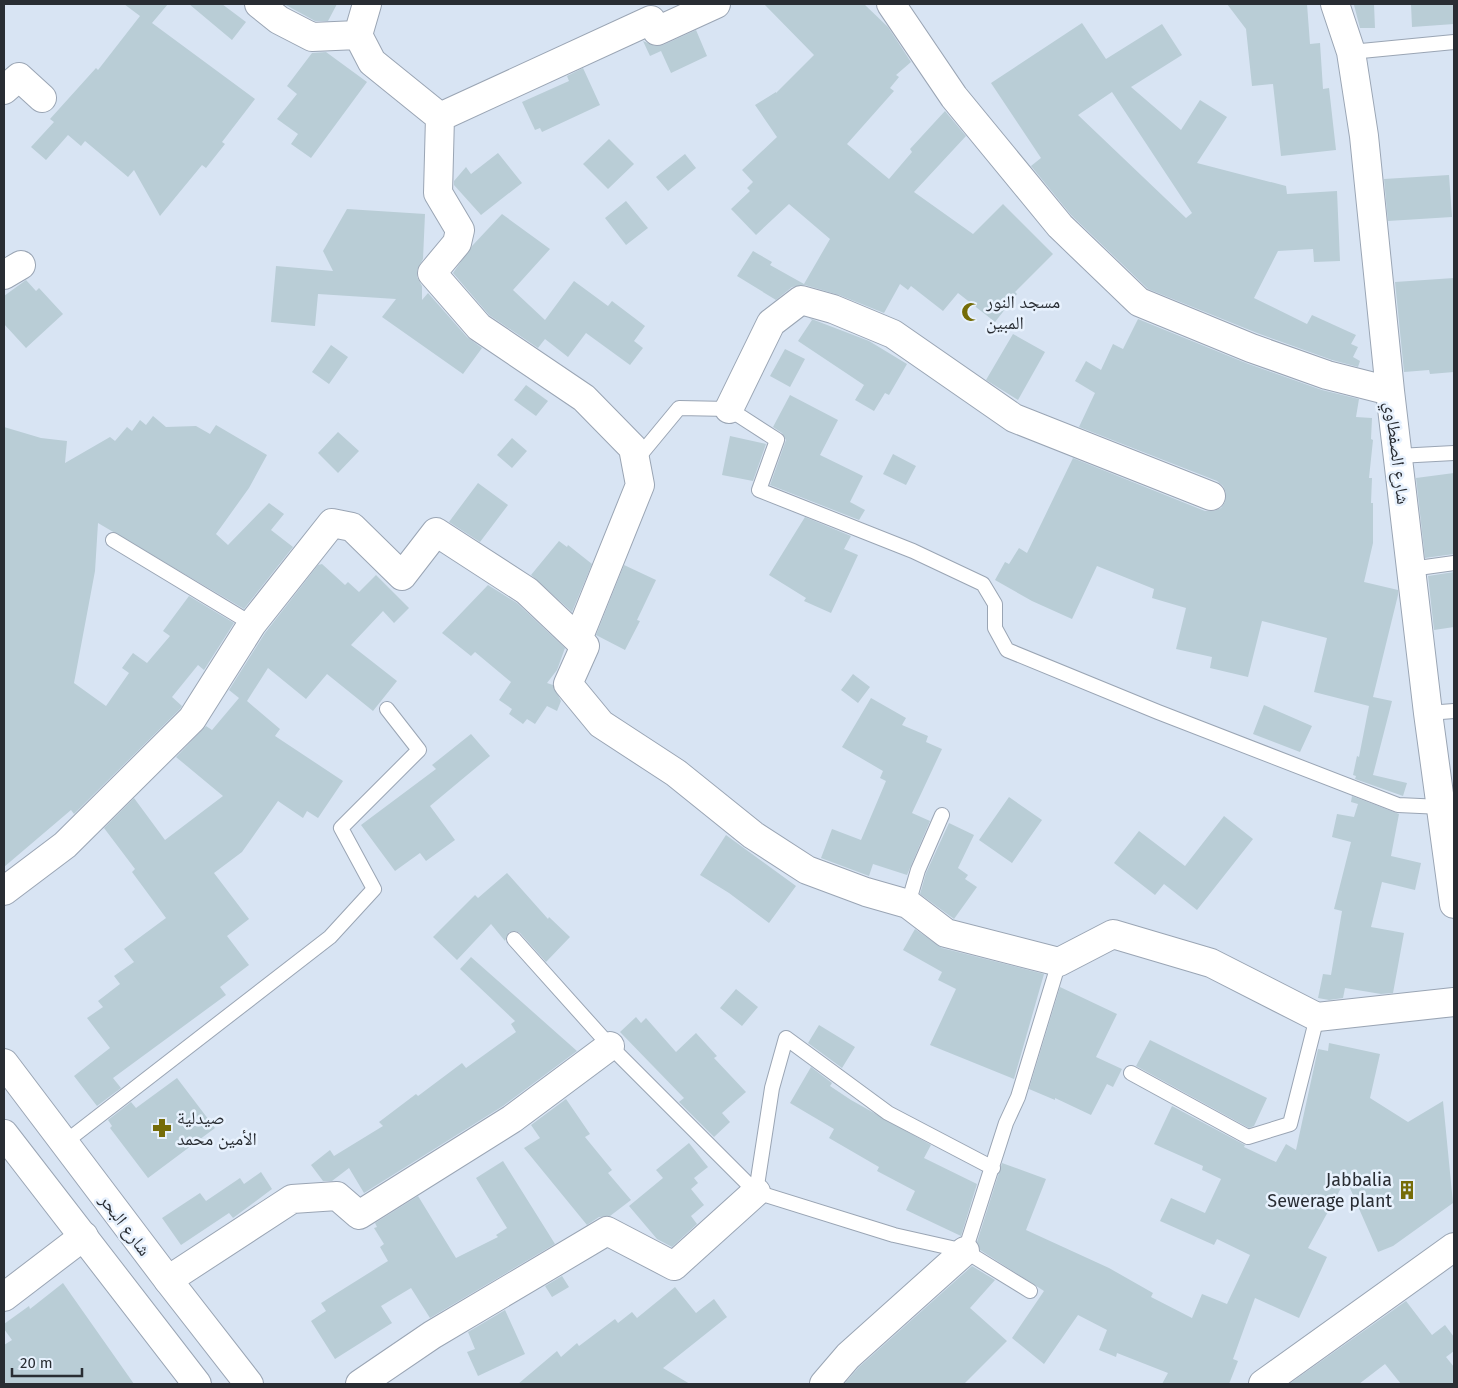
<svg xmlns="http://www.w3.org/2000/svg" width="1458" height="1388" font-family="'Fira Sans','Noto Naskh Arabic',sans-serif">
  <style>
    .building { fill: #b9cdd6; fill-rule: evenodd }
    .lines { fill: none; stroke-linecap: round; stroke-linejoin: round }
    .lane-casing { stroke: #9aa5b4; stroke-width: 16 }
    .street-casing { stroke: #9aa5b4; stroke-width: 30 }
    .secondary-casing { stroke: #9aa5b4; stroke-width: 30 }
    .lane { stroke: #fff; stroke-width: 14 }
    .street { stroke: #fff; stroke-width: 28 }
    .secondary { stroke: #fff; stroke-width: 28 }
    .labels { text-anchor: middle; stroke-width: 5; stroke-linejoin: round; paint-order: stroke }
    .poi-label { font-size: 18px; fill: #292d33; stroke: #e7f1fd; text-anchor: start }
    .street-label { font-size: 18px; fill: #292d33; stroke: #e7f1fd }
  </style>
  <rect width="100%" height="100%" fill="#d8e4f3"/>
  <path class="building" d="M124,4H168L152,23L255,99L222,142L225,144L206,168L202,165L160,216L134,170L128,177L85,141L81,146L68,135L46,160L31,147L54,122L50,119L96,68L98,70L140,16Z
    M189,4H222L246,22L232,40Z
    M284,4H337L328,21H315Z
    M764,4H864L888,27L911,62L896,75L899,77L890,88L894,91L847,144L889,179L912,152L910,149L945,111L966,136L914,192L973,234L1003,204L1053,254L1015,292L1017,294L995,322L958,293L943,311L911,286L908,290L900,284L884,313L839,295L805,285L792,287L776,300L737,276L753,251L772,262L770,265L804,284L830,239L789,204L756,235L731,209L750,191L747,188L753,182L742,170L777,137L755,105L776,92V93L814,55Z
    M1227,4H1307L1310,44L1320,43L1323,89L1329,88L1336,150L1281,156L1273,84L1252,86L1246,29Z
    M1374,4L1375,28H1360L1354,5Z
    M1411,4H1454V24L1412,27Z
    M1082,23L1106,59L1162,24L1182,55L1131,87L1181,130L1200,100L1227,117L1197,163L1286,186L1287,194L1337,191L1340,261L1314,262L1313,249L1278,251L1254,298L1307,324L1312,315L1356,335L1351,344L1358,347L1353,357L1360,361L1358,367L1332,360L1257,333L1148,289L1071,215L1031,166L1041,158L991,83ZM1112,92L1192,213L1186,218L1078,115Z
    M696,30L707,56L671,73L661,51L650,56L643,41L655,46L663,45Z
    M326,52L367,82L311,158L291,144L298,134L277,119L297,94L287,86L312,53Z
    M583,68L600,105L542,132L540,128L535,130L522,102L569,81L567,76Z
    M609,139L634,164L608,189L583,164Z
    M498,153L522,183L481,215L454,185V181L466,167L471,174Z
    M685,154L696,168L668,191L656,177Z
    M1449,175L1452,217L1388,221L1384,179Z
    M626,201L648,228L626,245L605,218Z
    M347,209L425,214L423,259L417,270V277L422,286V300L428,293L467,337L482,348L463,374L382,317L396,299L318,294L315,326L271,322L276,266L333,271L323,251Z
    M502,214L550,249L513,290L545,320L574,281L608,306L612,301L645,326L634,341L643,348L630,365L586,333L568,357L545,339L538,348L489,315L453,273L472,246Z
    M1454,278V372L1430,374L1429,370L1404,372L1395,282Z
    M26,280L36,291L39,288L63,314L26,348L4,324V296Z
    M809,318L869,341L907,364L889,395L885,393L874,411L855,400L864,385L798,341L812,320Z
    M1138,319L1246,363L1322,390L1359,399L1356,417L1372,418L1371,439L1373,440L1369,478H1372L1371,503H1373V543L1364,582L1398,590V595L1373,697L1392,701L1373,775L1407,783L1403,796L1355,779L1356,776L1353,775L1357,756L1359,757L1369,706L1314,692L1327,638L1262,621L1248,677L1210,668L1212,657L1176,649L1186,608L1152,598L1154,589L1097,566L1072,619L1032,601L995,580L1005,562L1009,564L1019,548L1027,553L1073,458L1205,511H1214L1221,508L1225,502L1226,493L1223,486L1217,481L1079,427L1095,393L1075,381L1086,361L1101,370L1113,344L1123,349Z
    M1013,334L1045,352L1018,400L986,380Z
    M331,345L348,357L329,384L312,372Z
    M785,349L805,359L790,387L770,376Z
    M526,385L548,401L536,416L514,400Z
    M790,395L838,420L820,455L863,476L850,502L865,510L859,520L770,485L786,440L782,433L773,427Z
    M153,416L166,427L196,426L210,434L216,425L267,455L249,488L216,534L228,545L269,503L284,514L271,530L293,547L244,609L98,523L95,571L74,683L106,706L129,673L122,668L133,653L147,663L170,636L163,631L189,596L234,623L204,670L198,665L172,697L182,706L180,709L74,814L71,810L4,867V427L41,438L67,441L65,463L110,437L115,441L127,427L132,431L140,420L146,425Z
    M338,432L359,451L338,473L318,453Z
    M730,436L766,444L753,481L722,475Z
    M512,438L527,451L512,468L497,455Z
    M893,454L916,466L906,485L883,474Z
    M1454,473V554L1425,558L1416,478Z
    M478,483L508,505L480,542L449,522Z
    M805,517L851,536L844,549L858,555L831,613L804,601L806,598L769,575Z
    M559,541L567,547L568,545L592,564L572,612L531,575Z
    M322,564L345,585L348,582L359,592L376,575L409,608L394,623L383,611L351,645L397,681L373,711L327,674L306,699L268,668L247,701L280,729L275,736L343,781L318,818L307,811L303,818L278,801L242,852L214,873L249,919L227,936L249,965L220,987L226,995L113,1078L121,1088L97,1106L74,1076L110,1048L87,1018L103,1007L98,1001L120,984L114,976L134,962L124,949L166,918L132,872L135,869L104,828L134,798L165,840L223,796L176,757L206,726L212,730L239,698L229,690L265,633L318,565Z
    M624,565L656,580L637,620L640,621L625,650L596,635Z
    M1454,572V627L1434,630L1428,576Z
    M488,585L517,603L565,648L557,670L547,683L553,685L561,701L557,711L547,706L535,724L527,719L523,724L509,714L512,709L499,700L511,682L475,652L471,656L442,633Z
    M853,674L870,687L858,703L841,690Z
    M871,698L906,718L902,725L928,736L926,742L942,749L912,813L930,821L907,875L873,864L869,876L821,858L832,829L861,840L886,781L880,778L883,771L842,747Z
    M1264,705L1312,726L1300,752L1253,734Z
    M471,734L490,756L430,806L455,840L426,861L420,853L395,871L361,825L436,769L432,765Z
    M1352,796L1399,814L1391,856L1421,863L1415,890L1382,882L1371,927L1404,933L1393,993L1381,994L1345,988L1343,998L1329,1000L1318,998L1323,974L1331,975L1342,911L1334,909L1351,842L1332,837L1337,814L1354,817L1358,804L1351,802Z
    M1009,797L1042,820L1012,863L979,840Z
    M1224,816L1253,839L1197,910L1164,884L1155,895L1114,863L1139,831L1185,866Z
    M949,823L974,835L958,868L968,875L965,879L977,887L954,919L920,894L926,873Z
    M726,835L796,886L769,923L729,893L700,875Z
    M507,873L548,919L549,917L570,937L546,962L520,933L516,931L509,932L505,941L491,924L457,960L433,937L475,895L478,898Z
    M915,929L942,948L1044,974L1014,1079L930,1045L956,989L938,980L942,972L903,950Z
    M471,957L577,1051L503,1106L364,1193L349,1168L332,1181H323L311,1165L330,1150L334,1156L383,1126L379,1122L416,1094L418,1096L462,1063L466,1068L516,1032L511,1024L515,1021L460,969Z
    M1060,987L1117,1014L1096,1057L1122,1069L1113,1087L1107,1084L1091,1115L1055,1098V1100L1029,1089Z
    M736,989L758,1007L742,1026L720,1008Z
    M636,1017L641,1023L646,1018L676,1052L696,1033L717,1056L714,1058L746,1092L722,1113L730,1122L714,1137L679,1102L684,1098L620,1032Z
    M819,1025L855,1047L842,1068L808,1043Z
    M1150,1040L1267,1098L1254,1126L1249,1128L1136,1066Z
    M1329,1043L1380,1054L1370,1098L1408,1122L1443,1101L1453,1203L1393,1246L1378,1252L1346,1179L1308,1248L1327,1257L1299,1318L1255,1298L1233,1359L1238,1361L1229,1384H1162L1168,1373L1117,1353L1116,1357L1099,1350L1107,1330L1078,1315L1044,1364L1012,1338L1044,1291L980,1250L977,1242L1002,1163L1046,1179L1026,1230L1109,1268L1153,1293L1151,1297L1192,1318L1202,1294L1227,1304L1250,1255L1217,1239L1214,1245L1160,1221L1171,1198L1205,1213L1221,1179L1202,1170L1203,1166L1154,1144L1172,1106L1245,1145L1244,1147L1276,1162L1286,1144L1296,1150L1318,1049L1328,1051Z
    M811,1067L832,1083L830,1086L851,1100L931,1145L924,1158L977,1184L961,1236L906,1210L915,1191L877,1171L879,1167L829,1138L834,1129L790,1103Z
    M177,1078L215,1128L148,1178L110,1128L112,1126L108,1120L131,1102L136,1108Z
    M566,1099L590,1134L585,1137L612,1170L608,1173L631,1200L610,1216L599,1217L587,1225L524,1148L540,1138L531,1125Z
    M689,1143L708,1167L694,1178L698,1183L691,1189L704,1205L691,1216L697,1224L672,1247L657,1239L629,1206L663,1178L656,1170Z
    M503,1161L555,1244L430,1318L411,1288L381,1306L392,1323L335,1359L311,1321L326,1311L321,1303L388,1261L380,1247L384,1244L374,1228L377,1227L375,1223L418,1196L456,1258L498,1237L496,1235L507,1228L476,1178Z
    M261,1172L272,1189L233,1218L229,1213L181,1245L162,1218L200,1193L206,1201L240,1178L244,1184Z
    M972,1266L995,1280L970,1308L1007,1341L964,1384H844L859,1367Z
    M562,1276L569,1287L552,1297L545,1286Z
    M63,1283L134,1384H4V1345L12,1340L4,1329V1324L29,1306L30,1309Z
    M675,1287L696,1313L714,1299L727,1317L663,1368L690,1384H518L557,1351L561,1357L577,1343L579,1346L615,1319L618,1323L632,1312L637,1318Z
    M1406,1301L1432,1335L1445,1325L1454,1337V1351L1446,1357L1454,1367V1384H1401L1385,1364L1359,1384H1289Z
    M505,1310L525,1354L478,1376L467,1352L475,1349L468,1332Z"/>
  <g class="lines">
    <g class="lane-casing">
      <path id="lane" d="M1351,52L1454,42
        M1398,456L1454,453
        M636,460L679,408L729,409L777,440L759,490L913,551L983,584L995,604V628L1007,650L1158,712L1398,805L1442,807
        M113,540L252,624
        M1411,569L1454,563
        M1428,713L1454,711
        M908,904L918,870L942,815
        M514,939L610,1046L756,1192L894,1235L965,1251
        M1131,1073L1248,1137L1290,1124L1317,1017
        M64,1143L330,937L374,889L341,828L419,750L387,709
        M756,1192L772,1088L786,1038L888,1113L993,1168
        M1030,1291L965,1251L1006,1123L1018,1097L1059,962"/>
    </g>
    <g class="street-casing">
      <path id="street" d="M259,4L279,20L312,37L358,35L372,62L440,117L651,20L657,31L716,4
        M891,4L954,97L1060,226L1139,302L1251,348L1327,375L1390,391
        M1335,4L1351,52L1364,136L1390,391L1428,713L1454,904
        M358,35L367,4
        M4,90L19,77L42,98
        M440,117L438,193L460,230L457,243L432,273L479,327L584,398L633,448L640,485L578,639
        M4,275L21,265
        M729,409L771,323L801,300L833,309L893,334L1014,418L1211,496
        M4,891L65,845L192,719L252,624L332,523L352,527L402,576L436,532L527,591L585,646L568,684L601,724L676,773L753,835L807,870L866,892L908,904L946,933L1059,962L1113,934L1211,963L1317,1017L1454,1002
        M168,1280L292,1199L337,1196L359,1215L512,1119L610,1046
        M4,1297L84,1236
        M360,1384L432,1335L607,1231L674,1266L756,1192
        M824,1384L848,1356L965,1251
        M1263,1384L1454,1247"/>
    </g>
    <g class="secondary-casing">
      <path id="secondary" d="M4,1063L168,1280L249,1384
        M4,1134L197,1384"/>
    </g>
    <use href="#lane" class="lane"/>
    <use href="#street" class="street"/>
    <use href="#secondary" class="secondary"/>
  </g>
  <defs>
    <g id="mosque-bare" transform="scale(1.5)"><path d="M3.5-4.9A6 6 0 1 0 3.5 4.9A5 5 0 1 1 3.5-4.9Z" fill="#756c08" stroke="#e7f1fd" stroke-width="2.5" paint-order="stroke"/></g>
    <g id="pharmacy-bare" transform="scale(1.5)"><path d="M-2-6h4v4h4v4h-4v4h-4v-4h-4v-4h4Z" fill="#756c08" stroke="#e7f1fd" stroke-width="2.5" paint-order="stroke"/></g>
    <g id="building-bare" transform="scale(1.5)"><path d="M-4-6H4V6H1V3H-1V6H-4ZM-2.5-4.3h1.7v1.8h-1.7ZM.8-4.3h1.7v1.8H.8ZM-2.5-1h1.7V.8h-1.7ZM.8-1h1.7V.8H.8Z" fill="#756c08" stroke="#e7f1fd" stroke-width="2.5" paint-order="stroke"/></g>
  </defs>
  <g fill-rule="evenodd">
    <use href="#mosque-bare" x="971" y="312"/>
    <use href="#pharmacy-bare" x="162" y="1128"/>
    <use href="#building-bare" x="1407" y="1190"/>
  </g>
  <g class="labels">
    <g class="poi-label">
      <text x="986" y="308">مسجد النور<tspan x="986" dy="21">المبين</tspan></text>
      <text x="177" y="1124">صيدلية<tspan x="177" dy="21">الأمين محمد</tspan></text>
      <text x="1392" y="1186" text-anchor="end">Jabbalia<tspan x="1392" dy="21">Sewerage plant</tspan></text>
    </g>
    <g class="street-label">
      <text transform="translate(1397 453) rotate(83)" y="6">شارع الصفطاوي</text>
      <text transform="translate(125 1225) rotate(53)" y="6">شارع البحر</text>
    </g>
  </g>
  <rect width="1458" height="1388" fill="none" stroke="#292d33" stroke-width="10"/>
  <path d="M12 1368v8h70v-8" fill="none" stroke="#292d33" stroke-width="2.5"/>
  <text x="20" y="1368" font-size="15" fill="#292d33" stroke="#e7f1fd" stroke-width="4" paint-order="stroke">20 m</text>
</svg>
